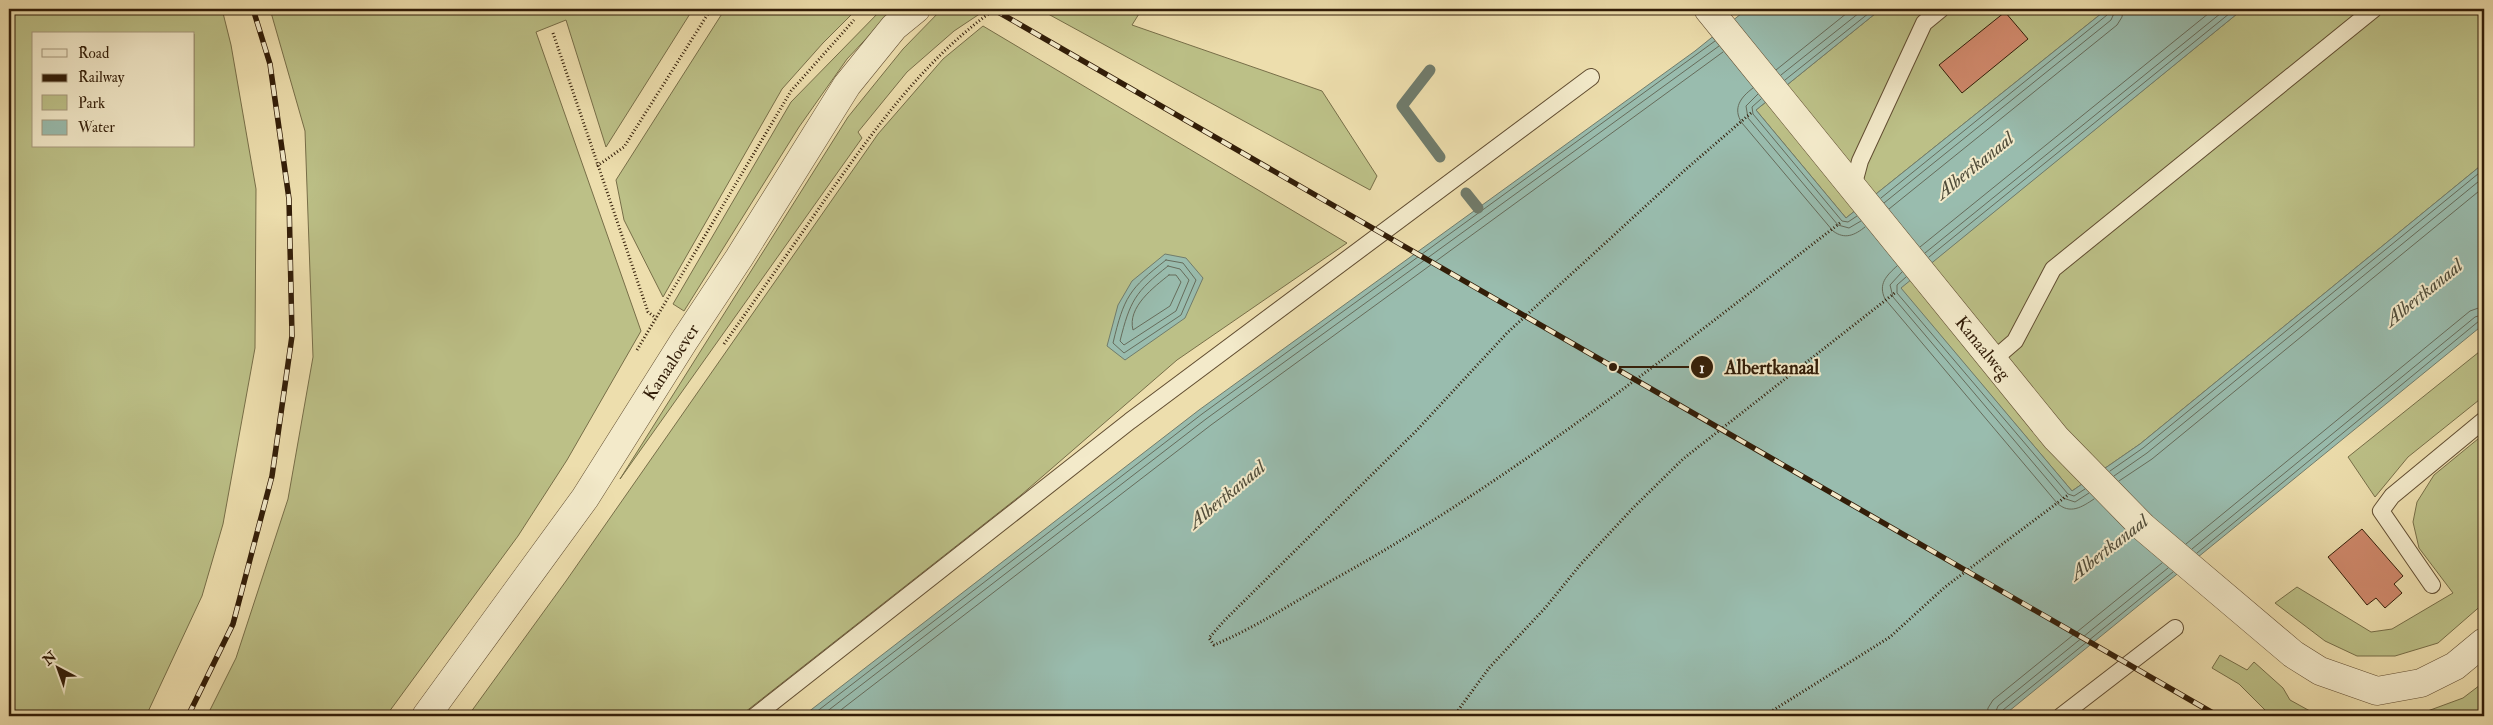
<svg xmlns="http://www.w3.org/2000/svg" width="2493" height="725" font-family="'IM FELL Double Pica',serif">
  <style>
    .green { fill: #bcc087; stroke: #776e48; fill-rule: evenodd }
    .water { fill: #99bcae; stroke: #707c6c }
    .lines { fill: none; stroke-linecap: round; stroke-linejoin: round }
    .shore { stroke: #666c5b; stroke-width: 1 }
    .stream { stroke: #707c6c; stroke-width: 11 }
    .building { fill: #d0896c; stroke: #321d08 }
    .service-casing { stroke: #614d31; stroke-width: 18 }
    .minor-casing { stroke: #614d31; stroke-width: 29 }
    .path { stroke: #321d08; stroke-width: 3; stroke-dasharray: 1 2.5; stroke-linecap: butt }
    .service { stroke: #f3eaca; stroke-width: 16 }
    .minor { stroke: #f3eaca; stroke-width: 28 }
    .rail-casing { stroke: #321d08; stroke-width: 5.5 }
    .rail { stroke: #f3eaca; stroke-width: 4; stroke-dasharray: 11; stroke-linecap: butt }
    .labels { text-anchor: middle; stroke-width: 4; stroke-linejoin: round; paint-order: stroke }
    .street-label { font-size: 18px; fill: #321d08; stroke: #f3eaca }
    .water-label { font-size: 19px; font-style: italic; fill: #514d3a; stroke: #f3eaca }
    .leader { fill: none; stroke: #321d08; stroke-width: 2 }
    .callout-dot { fill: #321d08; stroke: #f3eaca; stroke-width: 2 }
    .mark-label { font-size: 15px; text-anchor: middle; font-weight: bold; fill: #fff }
    .callout-label { font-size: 19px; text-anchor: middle; font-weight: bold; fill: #321d08; stroke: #f3eaca; stroke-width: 4; stroke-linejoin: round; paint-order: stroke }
  </style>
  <rect width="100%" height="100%" fill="#eddead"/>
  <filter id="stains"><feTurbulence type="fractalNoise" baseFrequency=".004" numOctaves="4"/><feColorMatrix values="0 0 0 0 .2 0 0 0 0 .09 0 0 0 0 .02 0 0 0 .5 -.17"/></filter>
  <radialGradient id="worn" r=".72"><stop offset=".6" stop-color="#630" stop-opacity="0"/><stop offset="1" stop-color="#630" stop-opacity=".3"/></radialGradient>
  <path class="green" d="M9,9H222L231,45L256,189L255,348L223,524L202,596L146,716H9ZM34,34H194V146H34Z
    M270,9H693L606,147L566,20L536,32L641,331L567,460L518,536L386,716H207L236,658L288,499L313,357L305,131Z
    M725,9H857L823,43L782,89L663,297L624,220L616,180Z
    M882,9H894L847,59L799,127L684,311L673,304L791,102Z
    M942,9H987L954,31L907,72L858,132L862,138L620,479L848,117L903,49Z
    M1039,9H1142L1132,25L1322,91L1377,176L1370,190Z
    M1881,9H2107L1846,218L1756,110Z
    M2243,9H2484V163L2140,444L2072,491L1900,288Z
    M983,26L1347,243L1177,360L1021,495L740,716H468L566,581L878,134L943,59Z
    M2484,348V396L2408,457L2375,497L2348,457Z
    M2484,434V603L2438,643L2395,656H2357L2325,641L2275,603L2297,587L2371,632L2392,629L2453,593L2419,548L2413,522L2417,502L2434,475Z
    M2220,655L2247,670L2254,662L2283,688L2290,700L2319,716H2271L2239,684L2212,668Z
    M2484,682V716H2414L2463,698Z"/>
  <path class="water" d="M1747,9H1881L1756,110L1846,218L2107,9H2243L1901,288L2072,491L2140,444L2484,163V324L2003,716H803L1199,410L1695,51Z
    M1165,254L1186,258L1203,278L1185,318L1125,360L1107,346L1118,305L1132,281Z"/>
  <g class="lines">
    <path class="shore" d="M1776,70L1852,9
      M1781,75L1864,9
      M1785,80L1874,9
      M1753,88C1741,97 1732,108 1742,123L1833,231C1845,240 1855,235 1865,227
      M1758,94L1746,106L1748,118L1838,225L1849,228L1861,221
      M1761,99L1752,107L1753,114L1842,221L1848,222L1857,216
      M1881,198L2107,15L2110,9
      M1884,203L2111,20L2116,9
      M1889,209L2117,25L2122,17L2123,9
      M1920,247L2214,9
      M1925,253L2226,9
      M1929,257L2235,9
      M1166,260L1183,263L1196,280L1181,315L1124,353L1113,343C1124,297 1129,289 1166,260Z
      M1168,266L1180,269L1189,280L1176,311L1124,345L1120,341C1130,301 1135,292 1168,266Z
      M1897,266C1886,276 1878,284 1885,299L2057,503C2070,515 2082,507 2094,499
      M1902,272L1890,285L1893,297L2063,498L2075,502L2089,493
      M1169,275H1176L1181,282L1170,306L1133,330C1127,307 1154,287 1169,275Z
      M1906,277L1897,285V293L2068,494L2074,496L2085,489
      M2110,471L2143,448L2484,169
      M2114,476L2147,453L2484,177
      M2119,481L2152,459L2484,187
      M2186,544L2470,311L2484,306
      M2192,549L2475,317L2484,314
      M2197,553L2479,321L2484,320
      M811,716L1202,414L1715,41
      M821,716L1206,419L1719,46
      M833,716L1211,425L1723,52
      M1987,716L1988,708L1993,700L2162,563
      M1994,716L1998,706L2168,568
      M2000,716L2003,710L2173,572"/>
    <path class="stream" d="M1430,70L1402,106L1440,157
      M1466,193L1478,208"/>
  </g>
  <path class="building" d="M2005,12L2028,39L1962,93L1939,65Z
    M2362,529L2403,576L2394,584L2402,593L2385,608L2376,598L2367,605L2328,557Z"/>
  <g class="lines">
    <g class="service-casing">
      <path id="service" d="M1853,187L1860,161L1924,23L1941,9
        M1993,360L2015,341L2053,269L2374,9
        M2432,585L2381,511L2392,496L2484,420
        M755,716L1130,421L1591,77
        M2061,716L2175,628"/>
    </g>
    <g class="minor-casing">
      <path id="minor" d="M1708,9L2056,438L2143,527L2293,654L2320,671L2377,691L2421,683L2455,666L2484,642
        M426,716L585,498L684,341L739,258L847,85L894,27L916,9"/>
    </g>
    <path class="path" d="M553,33L648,312L656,318
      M1751,113L1685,170L1507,333L1417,430L1224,621L1209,638L1214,645C1257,627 1297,600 1338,577C1517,477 1678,348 1840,223
      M597,166L624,147L711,9
      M724,344C758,296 791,249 824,201C874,130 923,60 995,9
      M637,350L791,91L854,20
      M1454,716L1489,668L1546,607L1580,565L1633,508L1683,459L1896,292
      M1764,716L1890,637L1945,587L2068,495"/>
    <use href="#service" class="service"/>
    <use href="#minor" class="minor"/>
    <g class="rail-casing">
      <path id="rail" d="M993,9L2218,716
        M188,716L233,624L272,476L292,336L289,199L270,64L253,9"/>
    </g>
    <use href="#rail" class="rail"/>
  </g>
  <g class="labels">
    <g class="street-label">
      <text transform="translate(1983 348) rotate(51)" y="6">Kanaalweg</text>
      <text transform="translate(671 362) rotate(-57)" y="6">Kanaaloever</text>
    </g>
    <g class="water-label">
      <text transform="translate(1974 165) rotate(-39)" y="7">Albertkanaal</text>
      <text transform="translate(2423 292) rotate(-39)" y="7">Albertkanaal</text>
      <text transform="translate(1226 494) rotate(-40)" y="7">Albertkanaal</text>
      <text transform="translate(2108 547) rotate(-38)" y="7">Albertkanaal</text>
    </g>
  </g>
  <path class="leader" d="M1613 367L1702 367"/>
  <g class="callout-dot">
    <circle cx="1613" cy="367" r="5"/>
    <circle cx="1702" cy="367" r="12"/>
  </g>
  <g class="mark-label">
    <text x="1702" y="373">1</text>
  </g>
  <g class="callout-label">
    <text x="1772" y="374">Albertkanaal</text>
  </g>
  <rect width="2493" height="725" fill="none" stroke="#eddead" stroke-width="30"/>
  <rect x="10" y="10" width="2473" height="705" fill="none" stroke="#321d08" stroke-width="2.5"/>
  <rect x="15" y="15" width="2463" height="695" fill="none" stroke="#321d08"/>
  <rect x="32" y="32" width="162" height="115" fill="#f3eaca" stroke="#a6987c"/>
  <rect x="42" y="49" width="25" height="8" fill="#f3eaca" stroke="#a6987c"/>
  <text x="78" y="58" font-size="15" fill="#321d08">Road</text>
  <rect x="42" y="74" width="25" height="8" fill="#321d08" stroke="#a6987c"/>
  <text x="78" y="82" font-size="15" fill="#321d08">Railway</text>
  <rect x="42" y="95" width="25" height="15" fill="#bcc087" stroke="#a6987c"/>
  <text x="78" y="108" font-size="15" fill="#321d08">Park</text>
  <rect x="42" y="120" width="25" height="15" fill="#99bcae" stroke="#a6987c"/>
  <text x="78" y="132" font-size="15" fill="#321d08">Water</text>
  <g transform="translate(58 668) rotate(319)" stroke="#f3eaca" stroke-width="4" paint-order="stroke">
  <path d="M0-4L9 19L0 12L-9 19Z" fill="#321d08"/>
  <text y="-8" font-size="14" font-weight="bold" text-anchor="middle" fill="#321d08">N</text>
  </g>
  <rect width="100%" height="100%" filter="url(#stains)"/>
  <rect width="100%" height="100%" fill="url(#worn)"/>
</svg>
